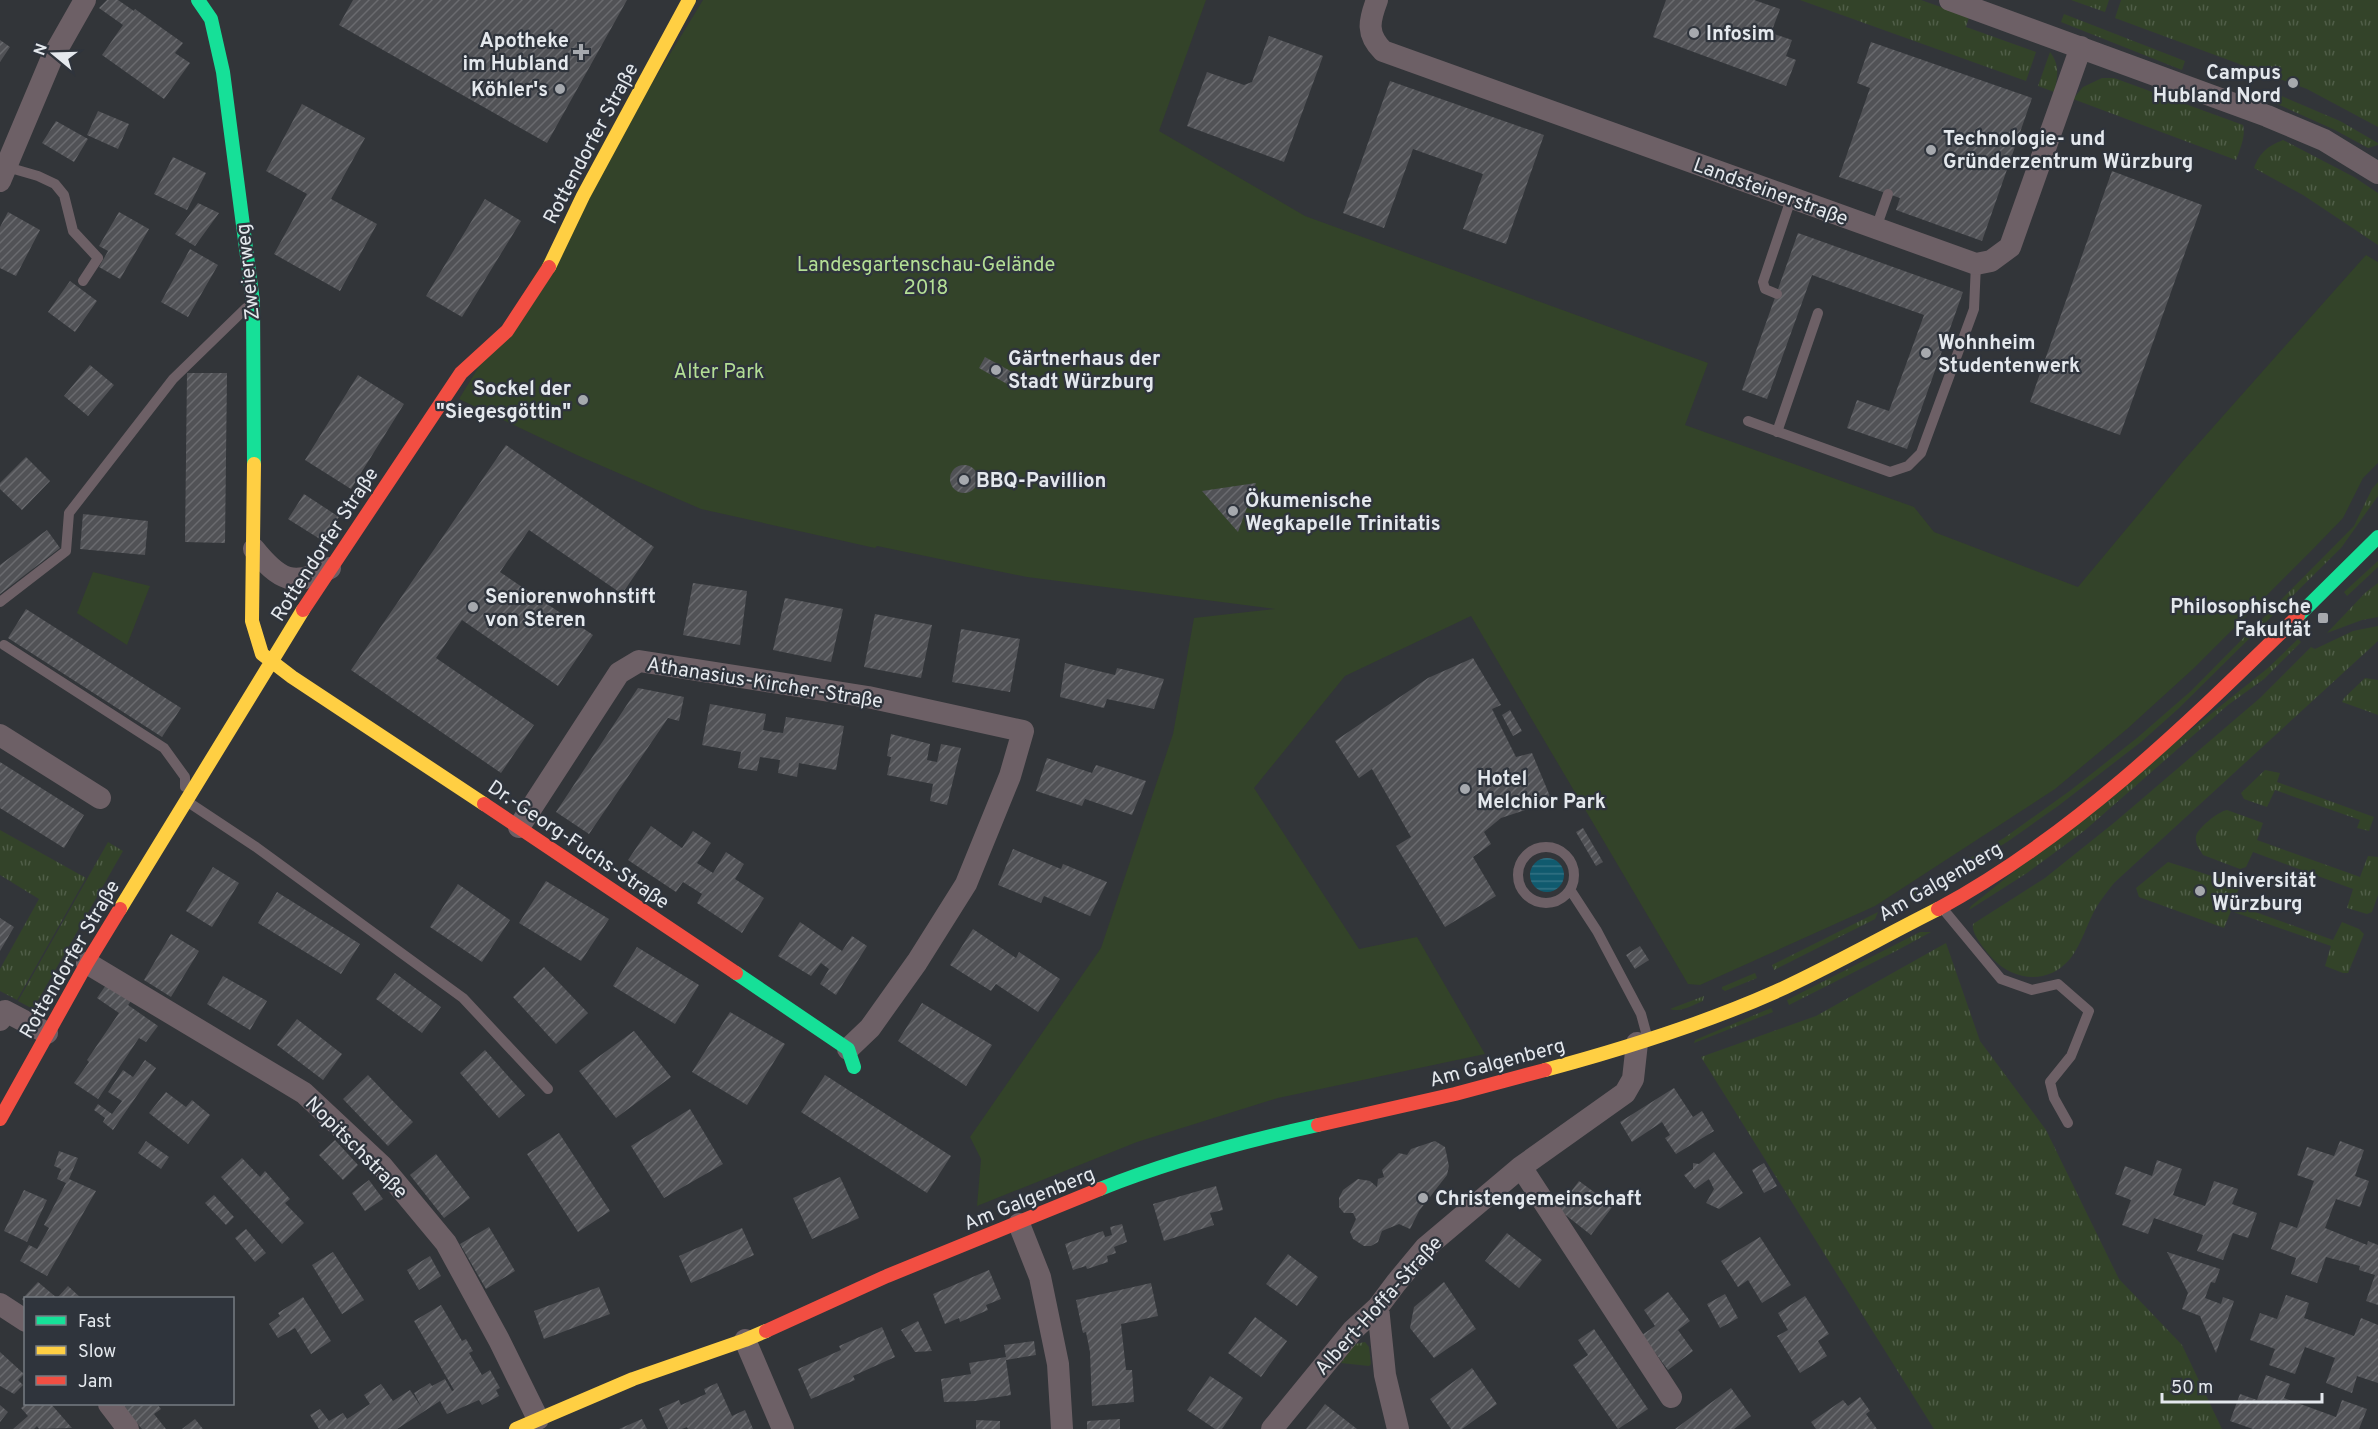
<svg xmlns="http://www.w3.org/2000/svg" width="2378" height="1429" font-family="Overpass,sans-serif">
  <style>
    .grass { fill: url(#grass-tufts) }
    .park { fill: #334329 }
    .water { fill: url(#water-rules) }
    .building { fill: url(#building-hatch) }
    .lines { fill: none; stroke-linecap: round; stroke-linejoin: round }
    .lane { stroke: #6d6066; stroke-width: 10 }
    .street { stroke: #6d6066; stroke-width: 22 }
    .fast { stroke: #16e098; stroke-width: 14 }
    .slow { stroke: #ffcf43; stroke-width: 14 }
    .jam { stroke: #f24e42; stroke-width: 14 }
    .poi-dot { fill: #a6a9ae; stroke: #2f343c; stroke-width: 2 }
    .labels { text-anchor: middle; stroke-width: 4.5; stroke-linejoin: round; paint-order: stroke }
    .poi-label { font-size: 20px; font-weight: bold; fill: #e4e8ed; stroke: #2f343c; text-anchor: start }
    .street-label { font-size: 20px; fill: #e4e8ed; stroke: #2f343c }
    .park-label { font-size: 20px; fill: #b3de95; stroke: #2f343c }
  </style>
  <defs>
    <pattern id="grass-tufts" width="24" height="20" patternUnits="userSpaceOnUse" patternTransform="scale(1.5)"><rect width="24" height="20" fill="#334329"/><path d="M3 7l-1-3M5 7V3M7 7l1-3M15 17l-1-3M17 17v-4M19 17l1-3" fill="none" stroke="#505e48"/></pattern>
    <pattern id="water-rules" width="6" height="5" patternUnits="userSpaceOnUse" patternTransform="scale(1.5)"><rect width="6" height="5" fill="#105a6e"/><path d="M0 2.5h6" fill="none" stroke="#337283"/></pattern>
    <pattern id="building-hatch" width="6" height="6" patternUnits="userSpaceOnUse" patternTransform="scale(1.5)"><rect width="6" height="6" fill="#515256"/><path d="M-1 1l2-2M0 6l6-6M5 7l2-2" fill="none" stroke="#6a6b6f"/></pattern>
  </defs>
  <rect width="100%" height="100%" fill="#323539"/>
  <path class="grass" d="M1800,0H1921L1969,17L1966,27L2036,52L2026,81Z
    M2071,0H2109L2105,12Z
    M2121,0H2378V127L2307,89L2115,18Z
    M2064,14L2185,61L2182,70L2061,22Z
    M2050,52C2060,65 2058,77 2054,92L2038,86Z
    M2102,78H2114L2243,125C2246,136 2240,149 2236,160L2073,99L2083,87Z
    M2279,95L2340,121L2378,143V145L2368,148L2335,130L2275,103Z
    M2283,140L2354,177L2378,193V245L2303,195L2254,168C2260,152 2268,146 2283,140Z
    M2378,482V496L2341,548L2178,709L2141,742L2058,806L2007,842L1916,897H1911L1912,893L2004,838L2071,790L2137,738L2191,691L2354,526L2372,489Z
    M2378,561V567L2347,596L2344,592Z
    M2378,583V617L2362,620L2327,633L2365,593Z
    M2378,626V641L2114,883C2108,891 2102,898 2097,906C2087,923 2082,944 2070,959C2048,985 2014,981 1993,959C1986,951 1971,934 1973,924L2045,878L2115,822L2260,698L2311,647L2315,649L2353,631Z
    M2298,639L2301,642L2264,679L2228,705L2084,831L2027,873L1969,910L1971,906L2268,668Z
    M2365,678L2378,680V715L2342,702L2344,698Z
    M2265,770L2280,773L2277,782L2374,817L2369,831L2357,828L2360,820L2275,790L2267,807L2244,799L2241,793Z
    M2227,810L2263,823L2257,840L2360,877L2368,856L2378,857V895L2372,912L2367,914L2347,908L2353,889L2253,852L2246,867L2240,869L2203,855C2200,850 2195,844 2196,837C2196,829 2219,811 2227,810Z
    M0,830L86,878L17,1000L0,991V969L39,899L0,875Z
    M108,842L123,851L33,1009L18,1001Z
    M2168,862L2240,885L2233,904L2333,940L2342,922L2359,929L2364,934L2348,973H2343L2325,966L2331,946L2231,911L2224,928L2139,897L2136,888Z
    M1878,912L1875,919L1774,970L1772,965Z
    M1920,932H1931L1896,951L1789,1005L1787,1000Z
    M1946,943L1980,1041L2046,1130L2119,1279L2182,1345L2222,1429H1934L1701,1057L1816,1016Z
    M1755,973L1757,978L1725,991L1722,989V987Z
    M1704,996L1703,1001C1693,1005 1680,1013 1670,1009Z
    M1771,1008L1773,1012L1694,1043L1695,1040Z
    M1365,1342L1369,1347L1371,1364L1369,1366L1341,1363L1355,1344Z"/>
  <path class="park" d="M703,0H1206L1159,131L1305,216L1708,363L1685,425L1914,507L1934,532L2078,587L2183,461L2366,255L2378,262V463L2363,478L2343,518L2314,548L2193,669L2127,729L2055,789L1875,906L1700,985L1688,984L1471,616L1345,676L1254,788L1359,949L1417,937L1485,1054L1278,1098L1137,1142L977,1206L981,1159L970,1137L1101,948L1173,734L1194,618L1275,609L1027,577L877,546L875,548L701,509L579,456L459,399Z
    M93,572L150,586L127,645L77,613Z"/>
  <path class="water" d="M1530 875a17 17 0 1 1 34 0a17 17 0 1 1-34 0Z"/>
  <path class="building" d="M107,0H118L134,11L135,9L183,43L175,53L190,63L164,99L102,55L123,25L99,8Z
    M353,0H627L547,143L339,25Z
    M1666,0H1754L1780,9L1771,33L1792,40L1786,56L1796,60L1786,86L1653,37Z
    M1269,36L1323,56L1284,162L1187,126L1207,72L1244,85L1252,82Z
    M0,40L10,47L0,62Z
    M1871,42L2032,98L1982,241L1896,210L1900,198L1839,177L1870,88L1857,83Z
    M1390,81L1544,135L1506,244L1463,229L1483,174L1413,149L1384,228L1343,213Z
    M302,104L365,138L331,199L377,224L340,291L274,254L307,194L266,171Z
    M98,111L129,124L118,149L87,135Z
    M56,121L88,139L74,162L42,143Z
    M173,157L206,173L187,210L154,194Z
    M2112,171L2202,205L2120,435L2030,402Z
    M485,199L521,221L462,317L426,296Z
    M198,203L219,213L195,246L175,234Z
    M8,212L40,230L16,276L0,268V227Z
    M119,212L149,229L120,279L99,267L108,251L99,246Z
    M1798,233L1963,292L1907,449L1847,428L1857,400L1889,411L1924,315L1812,275L1767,399L1742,390Z
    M190,249L218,265L188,317L161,302Z
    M70,281L97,301L75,332L48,312Z
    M985,357L1014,373L1007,384L979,368Z
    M90,365L114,385L88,416L64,396Z
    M187,373H227L225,543L185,542Z
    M358,375L404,404L351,489L305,460Z
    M506,445L654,547L622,594L529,530L500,572L593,635L558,686L462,620L436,658L534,725L501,773L351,670Z
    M26,457L50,481L22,510L0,489V483Z
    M950 479a14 14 0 1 1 28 0a14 14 0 1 1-28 0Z
    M1256,483L1238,532L1202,491Z
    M304,494L339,517L323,541L288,519Z
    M83,514L148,521L145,555L80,549Z
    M47,530L60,548L0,594V565Z
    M693,583L747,591L740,645L683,635Z
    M785,598L843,609L831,662L773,650Z
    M26,609L181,708L162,737L8,638Z
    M875,614L932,625L921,678L864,667Z
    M961,629L1020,639L1010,692L952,682Z
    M1473,658L1501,705L1492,709L1516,757L1532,753L1552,801L1501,818L1484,832L1491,844L1473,857L1496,896L1445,927L1396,846L1411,837L1372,769L1359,778L1335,741L1428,678Z
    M1065,663L1115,675L1117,668L1164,679L1154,709L1107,699L1104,708L1060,697Z
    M638,688L684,697L679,721L668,718L589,834L556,812Z
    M710,704L766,714L763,730L774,732L783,733L786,717L844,726L836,770L799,763L797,777L778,773L780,760L760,757L757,771L738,768L741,752L702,745Z
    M1510,710L1522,731L1513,736L1502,715Z
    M891,734L930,744L927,760L937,762L941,744L961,748L947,805L930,801L933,784L887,775L891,757L887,756Z
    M1047,758L1092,773L1096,765L1146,781L1132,815L1085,799L1082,806L1036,791Z
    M0,762L84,815L64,848L0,808Z
    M651,826L682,848L693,831L711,843L697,863L713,873L726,852L744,864L735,879L764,898L742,933L697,903L702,894L683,882L676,892L628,860Z
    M1583,828L1603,862L1596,866L1576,832Z
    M1013,849L1061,869L1063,864L1107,882L1090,916L1044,896L1041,903L998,885Z
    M213,867L239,883L212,927L186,911Z
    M546,881L609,919L581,961L519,923Z
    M458,884L510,920L482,962L430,927Z
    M277,892L360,944L341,974L258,923Z
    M0,918L14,927L0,951Z
    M800,922L842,951L852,936L867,946L836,995L820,984L829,969L821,963L811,976L778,956Z
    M973,929L1016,958L1019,952L1060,979L1038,1012L996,984L991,991L950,965Z
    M171,934L199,951L171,997L144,980Z
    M1640,946L1649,960L1635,969L1626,955Z
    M637,947L699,985L675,1024L613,986Z
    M544,967L588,1013L556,1044L513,997Z
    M395,973L441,1007L422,1033L376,999Z
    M223,976L267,1001L250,1030L207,1004Z
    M106,985L131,1001L128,1005L158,1026L146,1042L139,1038L98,1099L74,1083L89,1062L87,1060L119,1013L97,998Z
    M922,1003L992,1045L966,1086L898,1041Z
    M730,1012L785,1044L747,1105L692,1072Z
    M297,1019L342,1054L323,1080L277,1045Z
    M634,1031L671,1077L616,1118L579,1071Z
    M485,1050L525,1095L499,1118L460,1073Z
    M145,1060L156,1068L113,1130L103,1122L105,1118L94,1110L98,1104L112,1114L122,1101L108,1092L123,1070L133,1077Z
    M368,1075L413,1122L388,1146L343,1099Z
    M825,1075L951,1156L927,1193L801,1112Z
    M1674,1088L1693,1117L1702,1111L1714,1131L1676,1154L1665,1138L1670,1135L1662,1122L1632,1142L1620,1122Z
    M166,1092L186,1107L192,1100L210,1115L188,1144L149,1113Z
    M690,1109L723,1164L664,1198L631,1146Z
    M559,1133L610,1211L578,1232L527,1154Z
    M335,1140L358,1165L343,1180L319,1155Z
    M146,1141L169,1157L161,1169L138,1153Z
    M1435,1141L1445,1147L1449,1166L1447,1175L1419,1211L1410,1229L1399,1224L1382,1231L1378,1242L1371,1246H1364L1353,1239L1350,1232L1356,1219L1353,1213H1344L1339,1207V1198L1343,1190L1358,1179L1370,1181L1377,1187L1378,1179L1384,1177L1382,1170L1399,1153L1407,1155L1411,1149Z
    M2340,1141L2364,1150L2355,1176L2369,1181L2360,1207L2336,1199L2325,1228L2367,1245L2368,1241L2378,1245V1305L2366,1301L2375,1275L2359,1270L2360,1266L2326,1257L2317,1283L2291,1274L2296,1258L2271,1249L2280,1222L2297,1228L2314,1181L2297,1175L2307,1147L2334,1156Z
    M59,1151L78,1158L69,1179L96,1191L47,1276L20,1261L29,1245L37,1249L49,1228L44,1225L66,1183L57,1179L61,1169L54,1166Z
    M1714,1152L1743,1193L1719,1209L1706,1203L1714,1189L1709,1179L1695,1189L1684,1175L1693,1169V1163L1699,1164Z
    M436,1154L470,1198L444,1218L410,1175Z
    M242,1158L260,1177L265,1171L290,1199L285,1203L304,1223L282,1244L221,1177Z
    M2157,1160L2182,1169L2173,1195L2205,1206L2214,1181L2238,1189L2232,1204L2257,1213L2248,1238L2233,1233L2223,1260L2197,1251L2203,1235L2154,1218L2148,1234L2122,1225L2131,1200L2115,1194L2125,1166L2152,1176Z
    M1764,1163L1777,1186L1764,1193L1752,1170Z
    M840,1177L859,1218L812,1239L793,1198Z
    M369,1180L383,1199L365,1211L352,1193Z
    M1579,1181L1613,1206L1591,1235L1558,1209Z
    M1216,1186L1223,1210L1210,1213L1214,1225L1164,1241L1153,1204Z
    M24,1190L47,1200L27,1242L4,1231Z
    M214,1195L234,1217L226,1225L205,1203Z
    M1122,1224L1127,1242L1114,1247L1116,1253L1107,1256L1108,1262L1087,1269L1086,1266L1073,1270L1065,1244L1103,1231L1105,1237L1112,1235L1110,1227Z
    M489,1227L515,1271L486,1289L460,1244Z
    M742,1228L754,1255L691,1283L679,1256Z
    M246,1229L266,1253L255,1262L235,1238Z
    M1507,1233L1542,1260L1519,1288L1485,1261Z
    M1760,1237L1791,1285L1762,1303L1748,1280L1738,1287L1721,1261Z
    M333,1252L364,1300L342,1314L312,1265Z
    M2167,1252L2220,1269L2215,1283L2211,1282L2205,1298L2221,1304L2223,1297L2234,1301L2216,1353L2200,1316L2182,1309L2188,1293Z
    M1288,1254L1318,1277L1297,1306L1266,1284Z
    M430,1256L441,1276L419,1290L407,1270Z
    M989,1270L1001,1299L986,1305L988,1310L960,1322L959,1318L945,1324L933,1294Z
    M38,1282L57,1298L68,1286L81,1298H26V1303L22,1299Z
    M1444,1282L1476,1329L1434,1358L1410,1328L1414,1307Z
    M1151,1283L1158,1316L1121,1324L1126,1370H1132L1134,1402L1092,1406L1090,1352L1086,1332L1083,1333L1076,1300Z
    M599,1287L610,1314L544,1339L534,1311Z
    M1668,1292L1690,1321L1678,1330L1693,1351L1668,1370L1642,1335L1655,1326L1644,1310Z
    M1725,1294L1738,1318L1720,1328L1707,1304Z
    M2286,1295L2309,1303L2304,1318L2354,1336L2361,1318L2378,1325V1383L2357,1376L2352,1393L2326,1383L2335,1358L2305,1347L2295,1374L2269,1365L2275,1349L2250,1340L2260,1313L2277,1319Z
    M1805,1296L1829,1334L1818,1341L1827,1356L1800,1373L1777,1336L1788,1330L1778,1313Z
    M303,1297L331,1341L311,1354L295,1328L278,1338L269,1324L280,1316L278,1313Z
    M441,1305L462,1341L466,1339L473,1351L469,1353L482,1375L490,1370L500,1388L496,1390L499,1396L482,1405L479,1400L447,1414L440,1401L397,1429H319L310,1415L320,1409L329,1421L343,1413L347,1419L370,1404L364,1395L381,1384L393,1401L410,1390L422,1408L414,1393L430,1383L432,1386L445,1379L452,1391L454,1390L414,1321Z
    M1255,1317L1287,1341L1261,1377L1228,1353Z
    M918,1321L932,1351L915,1352L901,1330Z
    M882,1327L895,1357L853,1376L855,1380L811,1399L798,1369L841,1350L839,1346Z
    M1594,1329L1648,1409L1618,1429L1573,1365L1588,1355L1578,1340Z
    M1034,1341L1036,1355L1006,1360L1011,1395L975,1401L944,1402L941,1379L971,1374L969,1363L1006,1357L1004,1345Z
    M0,1352L24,1374L18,1380L23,1385L14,1394L0,1386Z
    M1472,1368L1497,1404L1462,1429H1451L1430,1399Z
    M2266,1375L2290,1384L2284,1398L2336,1417L2342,1400L2367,1409L2359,1429H2253L2230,1421L2240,1394L2257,1400Z
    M1210,1376L1243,1398L1222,1429H1215L1187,1410Z
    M717,1383L732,1416L745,1410L753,1429H688L687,1427L682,1429H668L659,1409L679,1400L681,1405L706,1394L704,1389Z
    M1731,1388L1751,1416L1734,1429H1675Z
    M1860,1397L1870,1411L1866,1414L1877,1429H1816L1811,1422L1843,1400L1848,1406Z
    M26,1404H51L72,1428L39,1429L37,1426L34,1429H13L28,1416L21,1408Z
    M121,1404H157L161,1409L154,1414L166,1429H142Z
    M1325,1404L1357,1429H1306Z
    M0,1405L8,1412L0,1422Z
    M195,1419L203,1429H182Z
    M642,1419L647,1429H619Z
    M1120,1419V1429H1087V1421Z
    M976,1420L1000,1421V1429H976Z"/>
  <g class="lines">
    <path class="lane" d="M7,167L38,176L55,184L64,195L73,231L98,258L83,281
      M1876,228L1888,194
      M1777,294L1765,289L1763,282L1791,199
      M1748,421L1890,472L1908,466L1921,453L1974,309L1976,264
      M1777,432L1818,313
      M0,602L66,551L69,513L173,379L246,308
      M4,645L164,748L185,777V787
      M188,802L256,847L463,998L548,1089
      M1518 875a28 28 0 1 1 56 0a28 28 0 1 1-56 0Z
      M1571,891L1597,931L1641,1014L1647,1036
      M1943,909L2001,979L2032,990L2058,984L2089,1011L2071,1056L2050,1082L2054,1098L2068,1123"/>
    <path class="street" d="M1377,0C1369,21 1366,34 1383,51L1976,264L1991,261L2010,247L2081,47
      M1950,0L2267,116L2324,140L2378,173
      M0,181L51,60L85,0
      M254,549C279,580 293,588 330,568
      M0,735L100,798
      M519,827L619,673L639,661L868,697L1023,731L1010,776L966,884L917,962L870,1028L848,1049
      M87,963L304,1093L382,1166L446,1243L499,1340L538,1419
      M0,1020L5,1011L47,1033
      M1521,1167L1671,1397
      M1019,1224L1040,1277L1058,1364L1062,1429
      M0,1304L26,1321
      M1378,1307L1385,1375L1398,1429
      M745,1340L783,1429
      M109,1404L128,1429
      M1272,1429L1353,1330L1378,1307L1396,1283L1425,1248L1521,1167L1625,1093L1633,1079L1637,1043"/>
    <path class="fast" d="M198,0L211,19L223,72L253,302L254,464
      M2298,616L2378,537
      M736,973L848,1049L854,1067
      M1100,1189C1170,1161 1245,1141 1318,1125"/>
    <path class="slow" d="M549,267L583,196L689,0
      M254,464L252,621L262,654L292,677L484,804
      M120,909L303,610
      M1545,1070C1623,1049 1701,1025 1775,992C1830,967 1884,936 1938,909
      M516,1429L633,1379L745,1340L766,1331"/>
    <path class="jam" d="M303,610L461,373L507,331L549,267
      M484,804L736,973
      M1938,909C2075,835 2188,723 2298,616
      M0,1119L87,963L120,909
      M1318,1125L1455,1094L1545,1070
      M766,1331L887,1276L1100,1189"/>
  </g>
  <g class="poi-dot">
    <circle cx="1694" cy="33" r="6"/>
    <path d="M578 43h6v6h6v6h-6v6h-6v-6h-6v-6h6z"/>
    <circle cx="2293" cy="83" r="6"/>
    <circle cx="560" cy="89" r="6"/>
    <circle cx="1931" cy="150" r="6"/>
    <circle cx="1926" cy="353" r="6"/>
    <circle cx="996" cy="370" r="6"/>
    <circle cx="583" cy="400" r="6"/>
    <circle cx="964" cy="480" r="6"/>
    <circle cx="1233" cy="511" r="6"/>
    <circle cx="473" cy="607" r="6"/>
    <rect x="2317" y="612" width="12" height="12" rx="3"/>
    <circle cx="1465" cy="789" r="6"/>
    <circle cx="2200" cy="891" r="6"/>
    <circle cx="1423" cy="1198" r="6"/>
  </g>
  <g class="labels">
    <g class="poi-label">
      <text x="1706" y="40">Infosim</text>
      <text x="569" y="47" text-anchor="end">Apotheke<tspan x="569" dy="23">im Hubland</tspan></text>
      <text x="2281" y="79" text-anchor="end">Campus<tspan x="2281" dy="23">Hubland Nord</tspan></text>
      <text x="548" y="96" text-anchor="end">Köhler's</text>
      <text x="1943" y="145">Technologie- und<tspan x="1943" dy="23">Gründerzentrum Würzburg</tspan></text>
      <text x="1938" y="349">Wohnheim<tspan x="1938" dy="23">Studentenwerk</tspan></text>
      <text x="1008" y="365">Gärtnerhaus der<tspan x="1008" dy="23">Stadt Würzburg</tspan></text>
      <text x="571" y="395" text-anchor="end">Sockel der<tspan x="571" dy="23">"Siegesgöttin"</tspan></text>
      <text x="976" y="487">BBQ-Pavillion</text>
      <text x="1245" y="507">Ökumenische<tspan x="1245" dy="23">Wegkapelle Trinitatis</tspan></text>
      <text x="485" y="603">Seniorenwohnstift<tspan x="485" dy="23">von Steren</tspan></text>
      <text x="2311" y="613" text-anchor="end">Philosophische<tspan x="2311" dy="23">Fakultät</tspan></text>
      <text x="1477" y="785">Hotel<tspan x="1477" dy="23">Melchior Park</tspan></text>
      <text x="2212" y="887">Universität<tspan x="2212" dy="23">Würzburg</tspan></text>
      <text x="1435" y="1205">Christengemeinschaft</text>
    </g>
    <g class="street-label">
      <text transform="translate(590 143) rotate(-62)" y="7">Rottendorfer Straße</text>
      <text transform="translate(1771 191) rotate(20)" y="7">Landsteinerstraße</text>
      <text transform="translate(247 272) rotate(-96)" y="7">Zweierweg</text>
      <text transform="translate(324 544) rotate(-57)" y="7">Rottendorfer Straße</text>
      <text transform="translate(765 682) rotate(9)" y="7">Athanasius-Kircher-Straße</text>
      <text transform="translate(579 844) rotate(34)" y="7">Dr.-Georg-Fuchs-Straße</text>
      <text transform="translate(1940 881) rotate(-30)" y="7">Am Galgenberg</text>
      <text transform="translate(69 959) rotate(-60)" y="7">Rottendorfer Straße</text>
      <text transform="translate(1497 1062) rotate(-15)" y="7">Am Galgenberg</text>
      <text transform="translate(357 1147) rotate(45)" y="7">Nopitschstraße</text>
      <text transform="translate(1029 1198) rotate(-22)" y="7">Am Galgenberg</text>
      <text transform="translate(1378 1305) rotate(-48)" y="7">Albert-Hoffa-Straße</text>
    </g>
    <g class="park-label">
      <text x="926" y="271">Landesgartenschau-Gelände<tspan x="926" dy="23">2018</tspan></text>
      <text x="719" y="378">Alter Park</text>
    </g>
  </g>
  <rect x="24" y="1297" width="210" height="108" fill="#2f343c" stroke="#777c83" stroke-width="1.5"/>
  <rect x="36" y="1316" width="30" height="9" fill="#16e098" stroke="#777c83" stroke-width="1.5"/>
  <text x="78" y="1327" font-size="18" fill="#e4e8ed">Fast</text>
  <rect x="36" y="1346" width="30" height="9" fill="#ffcf43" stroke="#777c83" stroke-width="1.5"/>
  <text x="78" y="1357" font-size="18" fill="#e4e8ed">Slow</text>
  <rect x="36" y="1376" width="30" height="9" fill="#f24e42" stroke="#777c83" stroke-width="1.5"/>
  <text x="78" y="1387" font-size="18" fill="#e4e8ed">Jam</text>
  <g transform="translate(54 54) rotate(289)" stroke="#2f343c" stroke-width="4.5" paint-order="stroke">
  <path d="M0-4.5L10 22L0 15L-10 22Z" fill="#e4e8ed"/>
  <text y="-9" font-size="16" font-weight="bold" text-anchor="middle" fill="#e4e8ed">N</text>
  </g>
  <path d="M2162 1393v9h160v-9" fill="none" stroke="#e4e8ed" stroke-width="3"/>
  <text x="2171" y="1393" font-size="18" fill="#e4e8ed" stroke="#2f343c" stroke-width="4.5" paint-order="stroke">50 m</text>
</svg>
